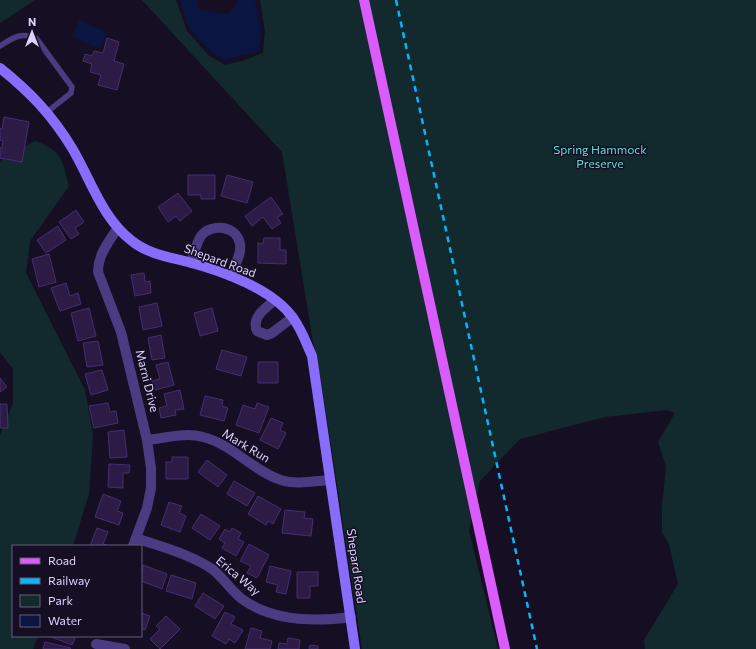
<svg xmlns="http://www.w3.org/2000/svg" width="756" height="649" font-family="Commissioner,sans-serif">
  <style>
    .green { fill: #122a2e }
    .water { fill: #0b1541 }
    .building { fill: #2b1b45; stroke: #462e70 }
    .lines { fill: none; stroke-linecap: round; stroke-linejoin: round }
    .lane { stroke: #4a3b82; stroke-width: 5.5 }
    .street { stroke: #4a3b82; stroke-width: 10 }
    .secondary { stroke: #886cfc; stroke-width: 10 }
    .primary { stroke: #db5cfc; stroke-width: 10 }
    .rail { stroke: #05b6f8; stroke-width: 2.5; stroke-dasharray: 6 5; stroke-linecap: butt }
    .labels { text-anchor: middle; stroke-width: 3; stroke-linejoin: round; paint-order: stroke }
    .park-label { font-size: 12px; fill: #60ddd3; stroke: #160f24 }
    .street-label { font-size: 12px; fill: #dfd3fe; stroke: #160f24 }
  </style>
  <rect width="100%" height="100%" fill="#160f24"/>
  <path class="green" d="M0,0H35L0,23Z
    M142,0H176L187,31L208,55L225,65L242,61L263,53L265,31L260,0H359L472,518L469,531L498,649H362L321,379L314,348L282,152Z
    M368,0H756V649H645L644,640L678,584L669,544L662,532V507L666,466L658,442L675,413L667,410L605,417L520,439L480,481L477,497Z
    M35,141C63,151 62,160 69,186L30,241L26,273L85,390L93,435L89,494L73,546H13V636H38L33,649H0V435L13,403V369L0,352V162L3,158Z"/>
  <path class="water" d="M180,0H197L199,9L228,14L237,4V0H255L261,30L260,51L224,60L211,52L189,28Z
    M79,20L107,33L100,49L72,36Z"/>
  <path class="building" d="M107,38L119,42L114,61L124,64L117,90L98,85L101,75L90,72L92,64L83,61L85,54L92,56L94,51L103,53Z
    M4,117L29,122L22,162L0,158V148H2L3,141L0,140V128L2,129Z
    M188,175H215V199H201V195H188Z
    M227,175L253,182L247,203L221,196Z
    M178,193L192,211L180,221L176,216L168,222L158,207Z
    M271,197L283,214L277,217L281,223L272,229L263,217L252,226L245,216Z
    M76,210L84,222L75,228L79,234L71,239L59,222Z
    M58,226L66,240L46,253L37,240Z
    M264,238H280V250H286V264L258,263V243L263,244Z
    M49,254L56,282L39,287L32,259Z
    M144,273L145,282L150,281L151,293L135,296L131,275Z
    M66,283L70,296L78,293L81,304L60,311L51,288Z
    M157,303L162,326L143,330L139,307Z
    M89,308L96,336L78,341L71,313Z
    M212,308L218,331L200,336L194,313Z
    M161,335L165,358L152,360L148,338Z
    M98,341L103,365L87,367L83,343Z
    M222,350L247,357L241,376L216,369Z
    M168,362L174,385L155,390L152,381L160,379L156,365Z
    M258,362H278V383H258Z
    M102,370L108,390L91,395L85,374Z
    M0,378L7,387L0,392Z
    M180,390L184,409L175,410L176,415L161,418L159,408L167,406L164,394Z
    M205,396L223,400L222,406L228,408L224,421L200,415Z
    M108,403L110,412L116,411L118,423L94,428L89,406Z
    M257,403L269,407L259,433L236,425L243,405L255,409Z
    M0,404H7L8,428H0Z
    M271,418L283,423L280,430L286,433L278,449L260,440Z
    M124,430L127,457L110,458L108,432Z
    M172,457H188V479H166V462H172Z
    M207,460L227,475L218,487L198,472Z
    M109,464L130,465L129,473H123V488L108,487Z
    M234,481L255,493L247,506L227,494Z
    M103,494L121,501L117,511L123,513L119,525L95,517Z
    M258,496L281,509L273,524L268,521L266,525L248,514Z
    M169,502L182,506L179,513L186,516L180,532L161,525Z
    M285,510L305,512L304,518L313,519L311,536L282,533Z
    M201,514L220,526L210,540L192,528Z
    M97,528L108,532L103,544L109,546H90Z
    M232,528L241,533L238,539L244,542L236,556L222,548L225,543L219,539L225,529L230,532Z
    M249,544L269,555L257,578L247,573L251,566L240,561Z
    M143,565L167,574L162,589L141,581Z
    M270,566L291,571L286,594L276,592L278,585L266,582Z
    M297,572H318V586H310V598H297Z
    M171,575L196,583L192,599L166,591Z
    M203,593L224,606L215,619L195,606Z
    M225,612L235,617L231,624L243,630L235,643L229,639L226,644L212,636Z
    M141,613L150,616L145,630L141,628Z
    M166,616L180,629L160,649L150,639L160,629L156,626Z
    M251,628L262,631L260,638L272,641L270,649H245Z
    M49,636H76L72,645Z
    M288,638L300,640L299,649H278L279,643L287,644Z
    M45,642L71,648L70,649H43Z
    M310,645L318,646V649H309Z"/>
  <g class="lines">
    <path class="lane" d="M0,46C12,38 21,32 36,38L72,87L71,93L47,112"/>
    <path class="street" d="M117,229C108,243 98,255 98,272L121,332L147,440L151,468V488L147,508L133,546
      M191,263C194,255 196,243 201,236C211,223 237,225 240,244C242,255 234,266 230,276
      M275,300C266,308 251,317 257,331L267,335L272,333L293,317
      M147,440C165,438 186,432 203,437C232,444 253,471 281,480C296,485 315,481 330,480
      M136,538C161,547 190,554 212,569C224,578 231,591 242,599C272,621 315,622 351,617
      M96,644L125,649"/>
    <path class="secondary" d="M0,68C30,92 52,115 72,148C91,180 102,218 132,241C148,254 169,257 188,262C222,271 273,289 293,318C302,330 306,343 312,356L355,649"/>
    <path class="primary" d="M364,0L505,649"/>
    <path class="rail" d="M396,0L537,649"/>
  </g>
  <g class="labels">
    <g class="park-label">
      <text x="600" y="154">Spring Hammock<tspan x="600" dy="14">Preserve</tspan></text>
    </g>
    <g class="street-label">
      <text transform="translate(220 261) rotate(20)" y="4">Shepard Road</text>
      <text transform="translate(147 381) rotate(76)" y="4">Marni Drive</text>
      <text transform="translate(246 446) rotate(31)" y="4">Mark Run</text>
      <text transform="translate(356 566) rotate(82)" y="4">Shepard Road</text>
      <text transform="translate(238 576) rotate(40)" y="4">Erica Way</text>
    </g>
  </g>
  <rect x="12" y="545" width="130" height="92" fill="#160f24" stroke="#665d7b"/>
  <rect x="20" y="558" width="20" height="6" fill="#db5cfc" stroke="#665d7b"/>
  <text x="48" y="565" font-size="12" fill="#dfd3fe">Road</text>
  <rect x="20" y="578" width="20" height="6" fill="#05b6f8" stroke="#665d7b"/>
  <text x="48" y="585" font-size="12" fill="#dfd3fe">Railway</text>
  <rect x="20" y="595" width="20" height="12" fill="#122a2e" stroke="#665d7b"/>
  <text x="48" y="605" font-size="12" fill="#dfd3fe">Park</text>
  <rect x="20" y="615" width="20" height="12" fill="#0b1541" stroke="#665d7b"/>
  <text x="48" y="625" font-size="12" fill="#dfd3fe">Water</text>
  <g transform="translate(32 32)" stroke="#160f24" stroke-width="3" paint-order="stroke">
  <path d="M0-3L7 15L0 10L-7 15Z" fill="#dfd3fe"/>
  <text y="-6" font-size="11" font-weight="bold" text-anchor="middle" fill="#dfd3fe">N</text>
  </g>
</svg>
